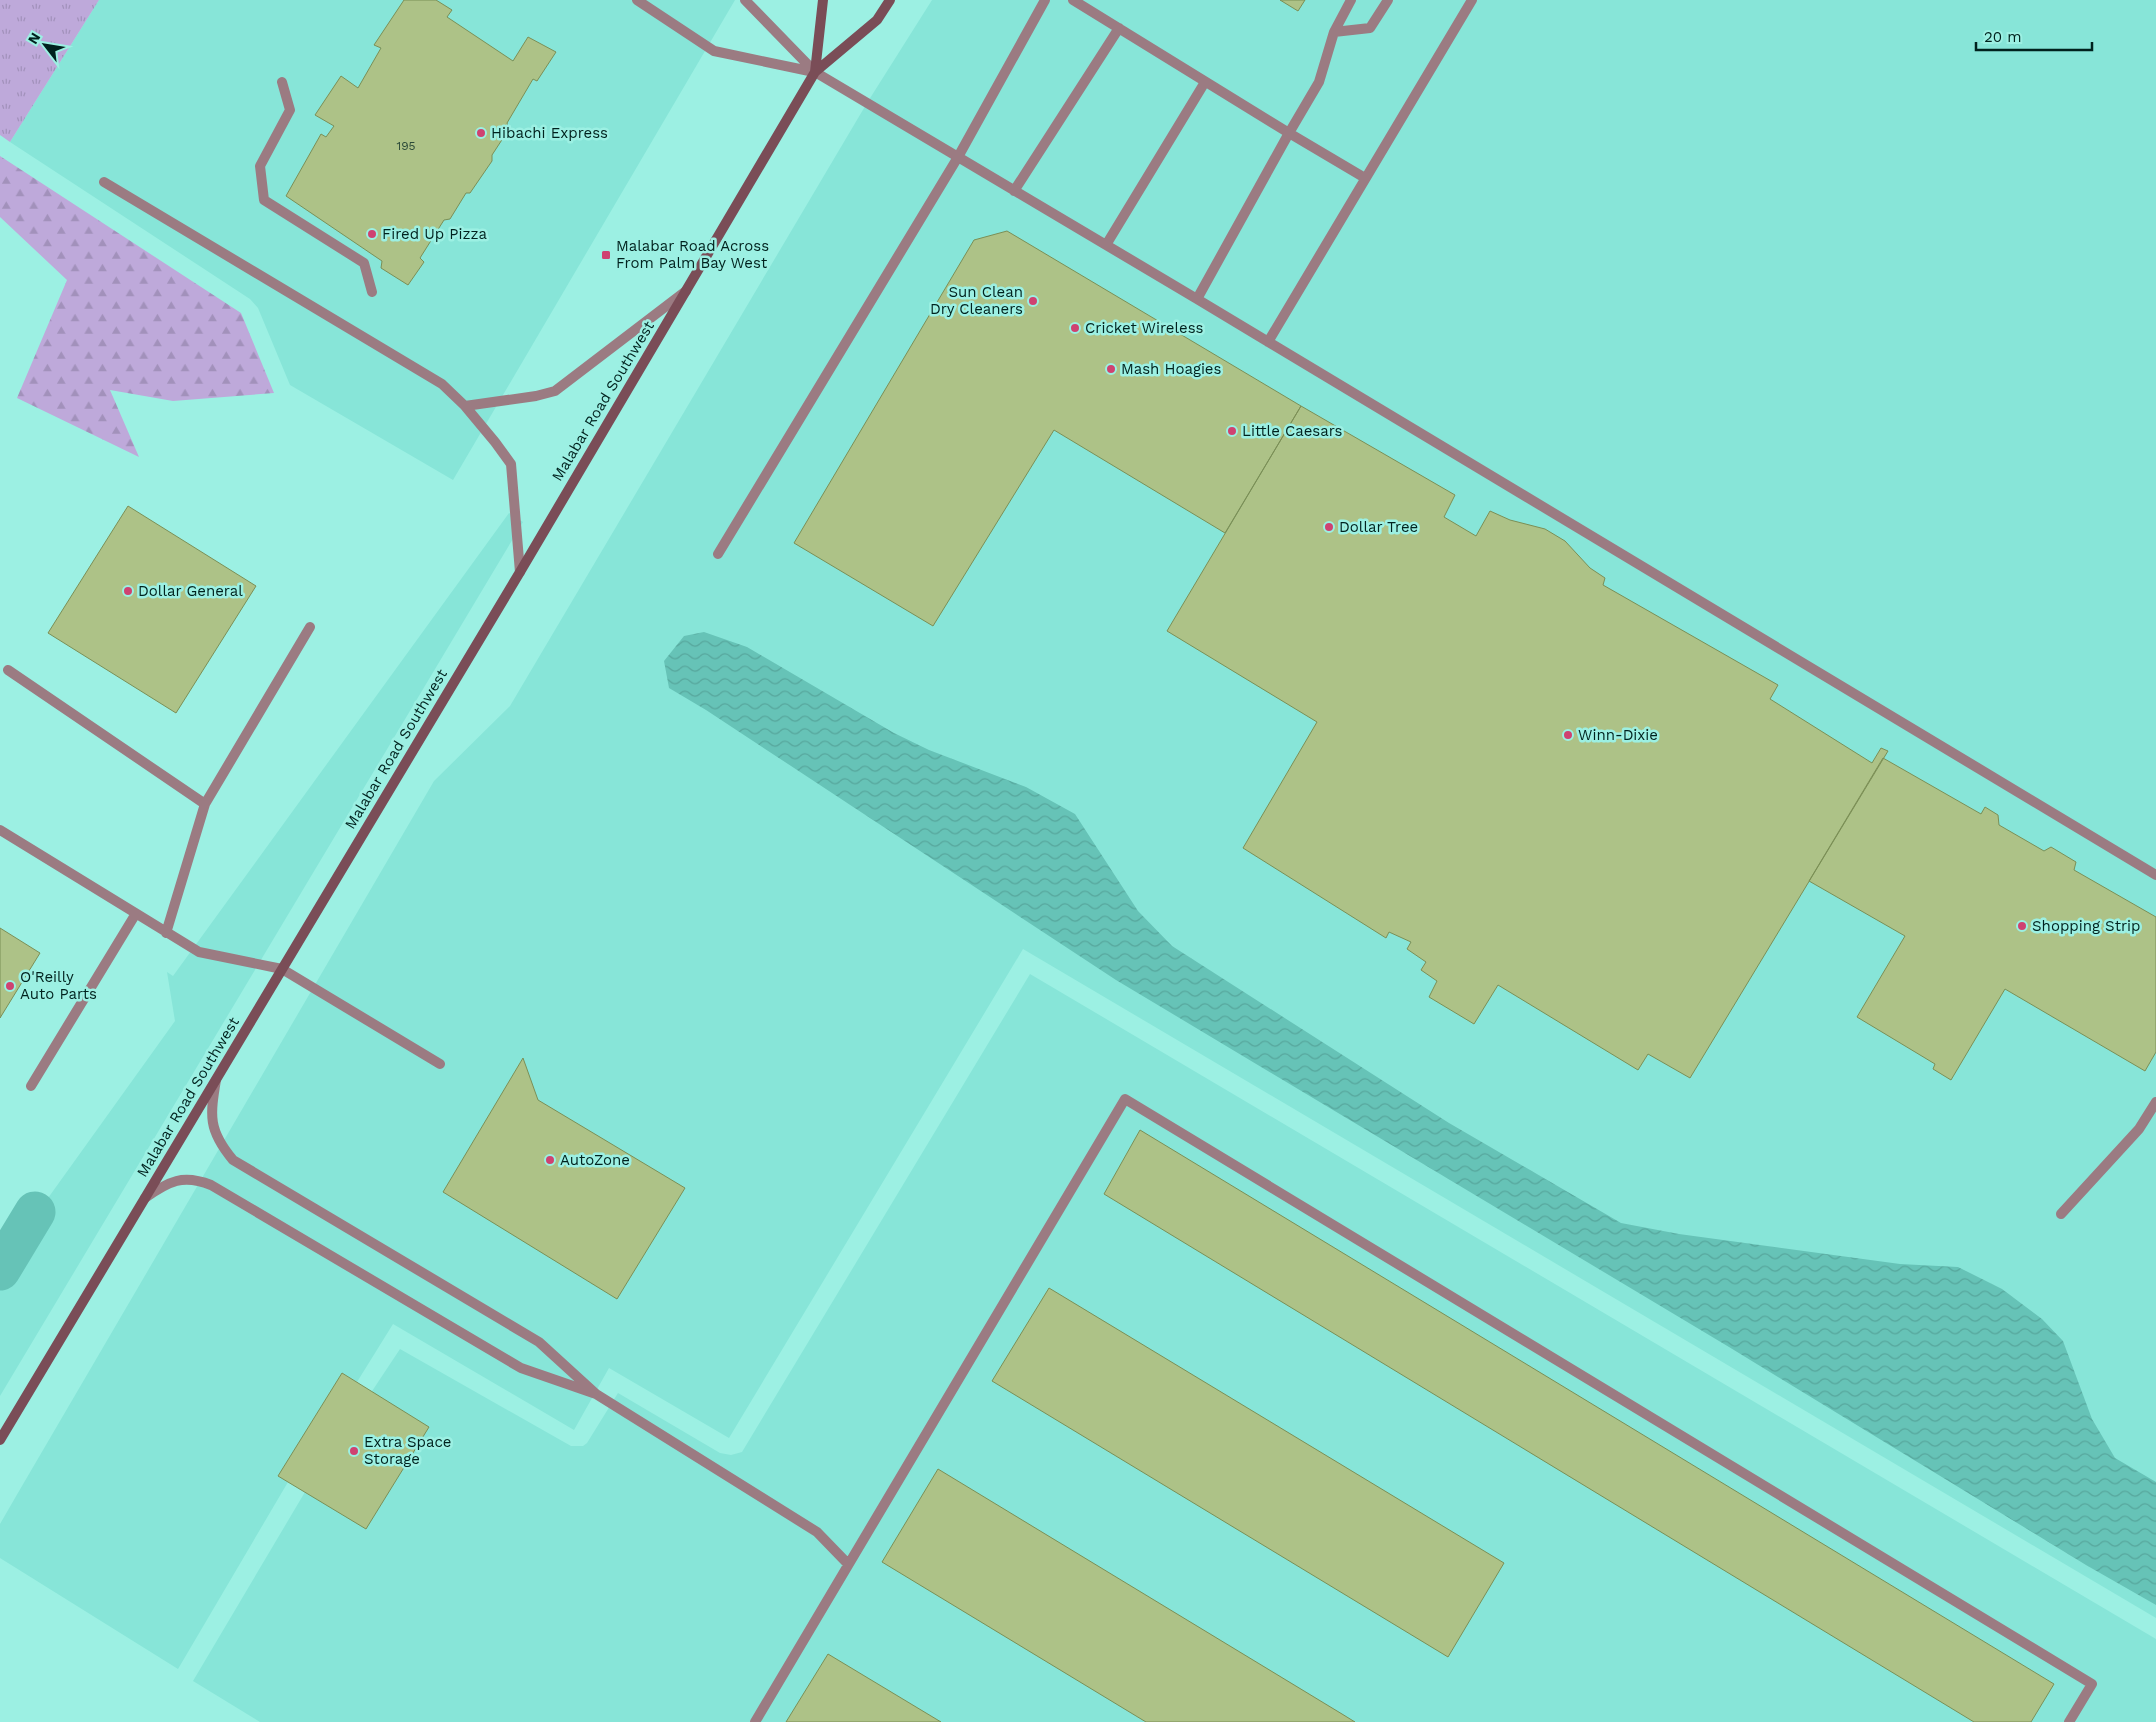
<svg xmlns="http://www.w3.org/2000/svg" width="2156" height="1722" font-family="'Work Sans',sans-serif">
  <style>
    .built { fill: #87e5d8 }
    .grass { fill: url(#grass-tufts) }
    .forest { fill: url(#forest-firs) }
    .water { fill: url(#water-waves) }
    .lines { fill: none; stroke-linecap: round; stroke-linejoin: round }
    .canal { stroke: #66c3b7; stroke-width: 41 }
    .building { fill: #adc287; stroke: #7b8f56 }
    .service { stroke: #9b7b82; stroke-width: 10 }
    .secondary { stroke: #7a4d57; stroke-width: 10 }
    .poi-dot { fill: #cf4271; stroke: #9cf0e3; stroke-width: 2 }
    .labels { text-anchor: middle; stroke-width: 5; stroke-linejoin: round; paint-order: stroke }
    .number-label { font-size: 12px; fill: #2b4a38 }
    .poi-label { font-size: 15px; fill: #00221e; stroke: #9cf0e3; text-anchor: start }
    .street-label { font-size: 15px; fill: #00221e; stroke: #9cf0e3 }
  </style>
  <defs>
    <pattern id="grass-tufts" width="24" height="20" patternUnits="userSpaceOnUse" patternTransform="scale(1.25)"><rect width="24" height="20" fill="#bea9da"/><path d="M3 7l-1-3M5 7V3M7 7l1-3M15 17l-1-3M17 17v-4M19 17l1-3" fill="none" stroke="#a291bb"/></pattern>
    <pattern id="forest-firs" width="22" height="20" patternUnits="userSpaceOnUse" patternTransform="scale(1.25)"><rect width="22" height="20" fill="#bea9da"/><path d="M5 1l3.5 6h-7zM16 11l3.5 6h-7z" fill="#a291bb"/></pattern>
    <pattern id="water-waves" width="16" height="10" patternUnits="userSpaceOnUse" patternTransform="scale(1.25)"><rect width="16" height="10" fill="#66c3b7"/><path d="M0 5q4-4 8 0t8 0" fill="none" stroke="#57a79d"/></pattern>
  </defs>
  <rect width="100%" height="100%" fill="#9cf0e3"/>
  <path class="built" d="M99,0H735L453,480L290,385L258,308L250,299L10,142Z
    M932,0H2156V1618L1023,949L729,1438L609,1368L574,1430L393,1324L357,1382L342,1373L279,1475L288,1482L178,1669L0,1558V1524L15,1498L434,781L510,706L867,103Z
    M509,513L523,522L0,1396V1265L175,1021L167,972L173,976Z
    M1030,974L2156,1639V1722H260L193,1681L305,1492L400,1349L571,1446H583L587,1443L618,1393L720,1453L731,1455L742,1452Z"/>
  <path class="grass" d="M0,0H99L10,142L0,135Z"/>
  <path class="forest" d="M0,156L241,313L274,393L173,401L110,390L139,457L17,398L67,280L0,217Z"/>
  <path class="water" d="M704,632L747,647L894,733L929,750L1026,787L1075,814L1138,911L1172,946L1449,1123L1621,1223L1679,1234L1900,1264L1958,1267L2002,1289L2042,1319L2063,1341L2092,1419L2115,1458L2156,1482V1605L2086,1565L1729,1347L1116,980L706,710L669,688L664,661L684,636Z"/>
  <g class="lines">
    <path class="canal" d="M0,1270L35,1212"/>
  </g>
  <path class="building" d="M404,0H436L452,10L447,17L513,61L528,37L556,52L537,81L533,79L507,123L509,129L492,155V161L470,193H466L450,219L444,220L420,258L424,262L408,285L381,268L382,261L286,196L321,134L326,137L334,126L315,115L341,76L358,88L381,48L374,45Z
    M1280,0H1305L1298,11Z
    M1007,231L1301,406L1225,533L1054,430L933,626L794,543L974,240Z
    M1301,406L1455,495L1444,517L1476,536L1490,511L1510,520L1545,529L1565,541L1590,568L1605,578L1603,585L1778,685L1770,699L1872,763L1881,748L1888,751L1690,1078L1648,1054L1638,1070L1498,985L1474,1024L1429,997L1437,981L1421,970L1426,962L1407,949L1411,942L1389,932L1386,938L1243,848L1317,722L1167,631Z
    M128,506L256,586L176,713L48,633Z
    M1883,758L1981,814L1985,807L1998,815L1999,825L2044,851L2051,847L2076,862L2074,870L2156,917V1052L2145,1071L2005,989L1951,1080L1933,1069L1935,1064L1857,1017L1905,936L1809,881Z
    M0,928L40,953L0,1018Z
    M523,1058L538,1100L685,1188L617,1299L443,1192Z
    M1140,1130L2054,1684L2031,1722H1974L1104,1194Z
    M1049,1288L1504,1563L1448,1657L992,1381Z
    M342,1373L429,1427L366,1529L278,1476Z
    M938,1469L1342,1714L1355,1722H1146L882,1562Z
    M828,1654L941,1722H786Z"/>
  <g class="lines">
    <path class="service" d="M637,0L714,51L814,72
      M745,0L815,72L1197,299L2156,875
      M1073,0L1289,133L1197,299
      M1351,0L1334,32L1319,82L1289,133L1365,178
      M1334,32L1370,28L1388,0
      M282,82L290,110L260,166L264,200L364,263L372,292
      M104,182L442,384L465,406L495,442L511,464L520,572
      M1014,191L1119,28
      M1106,245L1205,82
      M1268,342L1472,0
      M465,406L536,396L555,391L686,291
      M718,554L958,157L1045,0
      M8,670L205,804L166,933
      M205,804L310,627
      M0,830L199,952L282,969L440,1064
      M31,1086L135,915
      M145,1198C169,1181 183,1174 211,1185L521,1368L596,1394L539,1342L233,1160C208,1130 210,1116 216,1080
      M2061,1214L2139,1129L2156,1102
      M596,1394L817,1532L848,1564
      M755,1722L1125,1099L2092,1684L2069,1722"/>
    <path class="secondary" d="M815,72L823,0
      M0,1440L520,572L815,72L877,20L890,0"/>
  </g>
  <g class="poi-dot">
    <circle cx="481" cy="133" r="5"/>
    <circle cx="372" cy="234" r="5"/>
    <rect x="601" y="250" width="10" height="10" rx="2.5"/>
    <circle cx="1033" cy="301" r="5"/>
    <circle cx="1075" cy="328" r="5"/>
    <circle cx="1111" cy="369" r="5"/>
    <circle cx="1232" cy="431" r="5"/>
    <circle cx="1329" cy="527" r="5"/>
    <circle cx="128" cy="591" r="5"/>
    <circle cx="1568" cy="735" r="5"/>
    <circle cx="2022" cy="926" r="5"/>
    <circle cx="10" cy="986" r="5"/>
    <circle cx="550" cy="1160" r="5"/>
    <circle cx="354" cy="1451" r="5"/>
  </g>
  <g class="labels">
    <g class="number-label">
      <text x="406" y="150">195</text>
    </g>
    <g class="poi-label">
      <text x="491" y="138">Hibachi Express</text>
      <text x="382" y="239">Fired Up Pizza</text>
      <text x="616" y="251">Malabar Road Across<tspan x="616" dy="17">From Palm Bay West</tspan></text>
      <text x="1023" y="297" text-anchor="end">Sun Clean<tspan x="1023" dy="17">Dry Cleaners</tspan></text>
      <text x="1085" y="333">Cricket Wireless</text>
      <text x="1121" y="374">Mash Hoagies</text>
      <text x="1242" y="436">Little Caesars</text>
      <text x="1339" y="532">Dollar Tree</text>
      <text x="138" y="596">Dollar General</text>
      <text x="1578" y="740">Winn-Dixie</text>
      <text x="2032" y="931">Shopping Strip</text>
      <text x="20" y="982">O'Reilly<tspan x="20" dy="17">Auto Parts</tspan></text>
      <text x="560" y="1165">AutoZone</text>
      <text x="364" y="1447">Extra Space<tspan x="364" dy="17">Storage</tspan></text>
    </g>
    <g class="street-label">
      <text transform="translate(603 401) rotate(-59)" y="5">Malabar Road Southwest</text>
      <text transform="translate(396 749) rotate(-59)" y="5">Malabar Road Southwest</text>
      <text transform="translate(188 1097) rotate(-59)" y="5">Malabar Road Southwest</text>
    </g>
  </g>
  <g transform="translate(45 45) rotate(301)" stroke="#9cf0e3" stroke-width="4" paint-order="stroke">
  <path d="M0-4L9 19L0 12L-9 19Z" fill="#00221e"/>
  <text y="-8" font-size="14" font-weight="bold" text-anchor="middle" fill="#00221e">N</text>
  </g>
  <path d="M1976 42v8h116v-8" fill="none" stroke="#00221e" stroke-width="2.5"/>
  <text x="1984" y="42" font-size="15" fill="#00221e" stroke="#9cf0e3" stroke-width="4" paint-order="stroke">20 m</text>
</svg>
